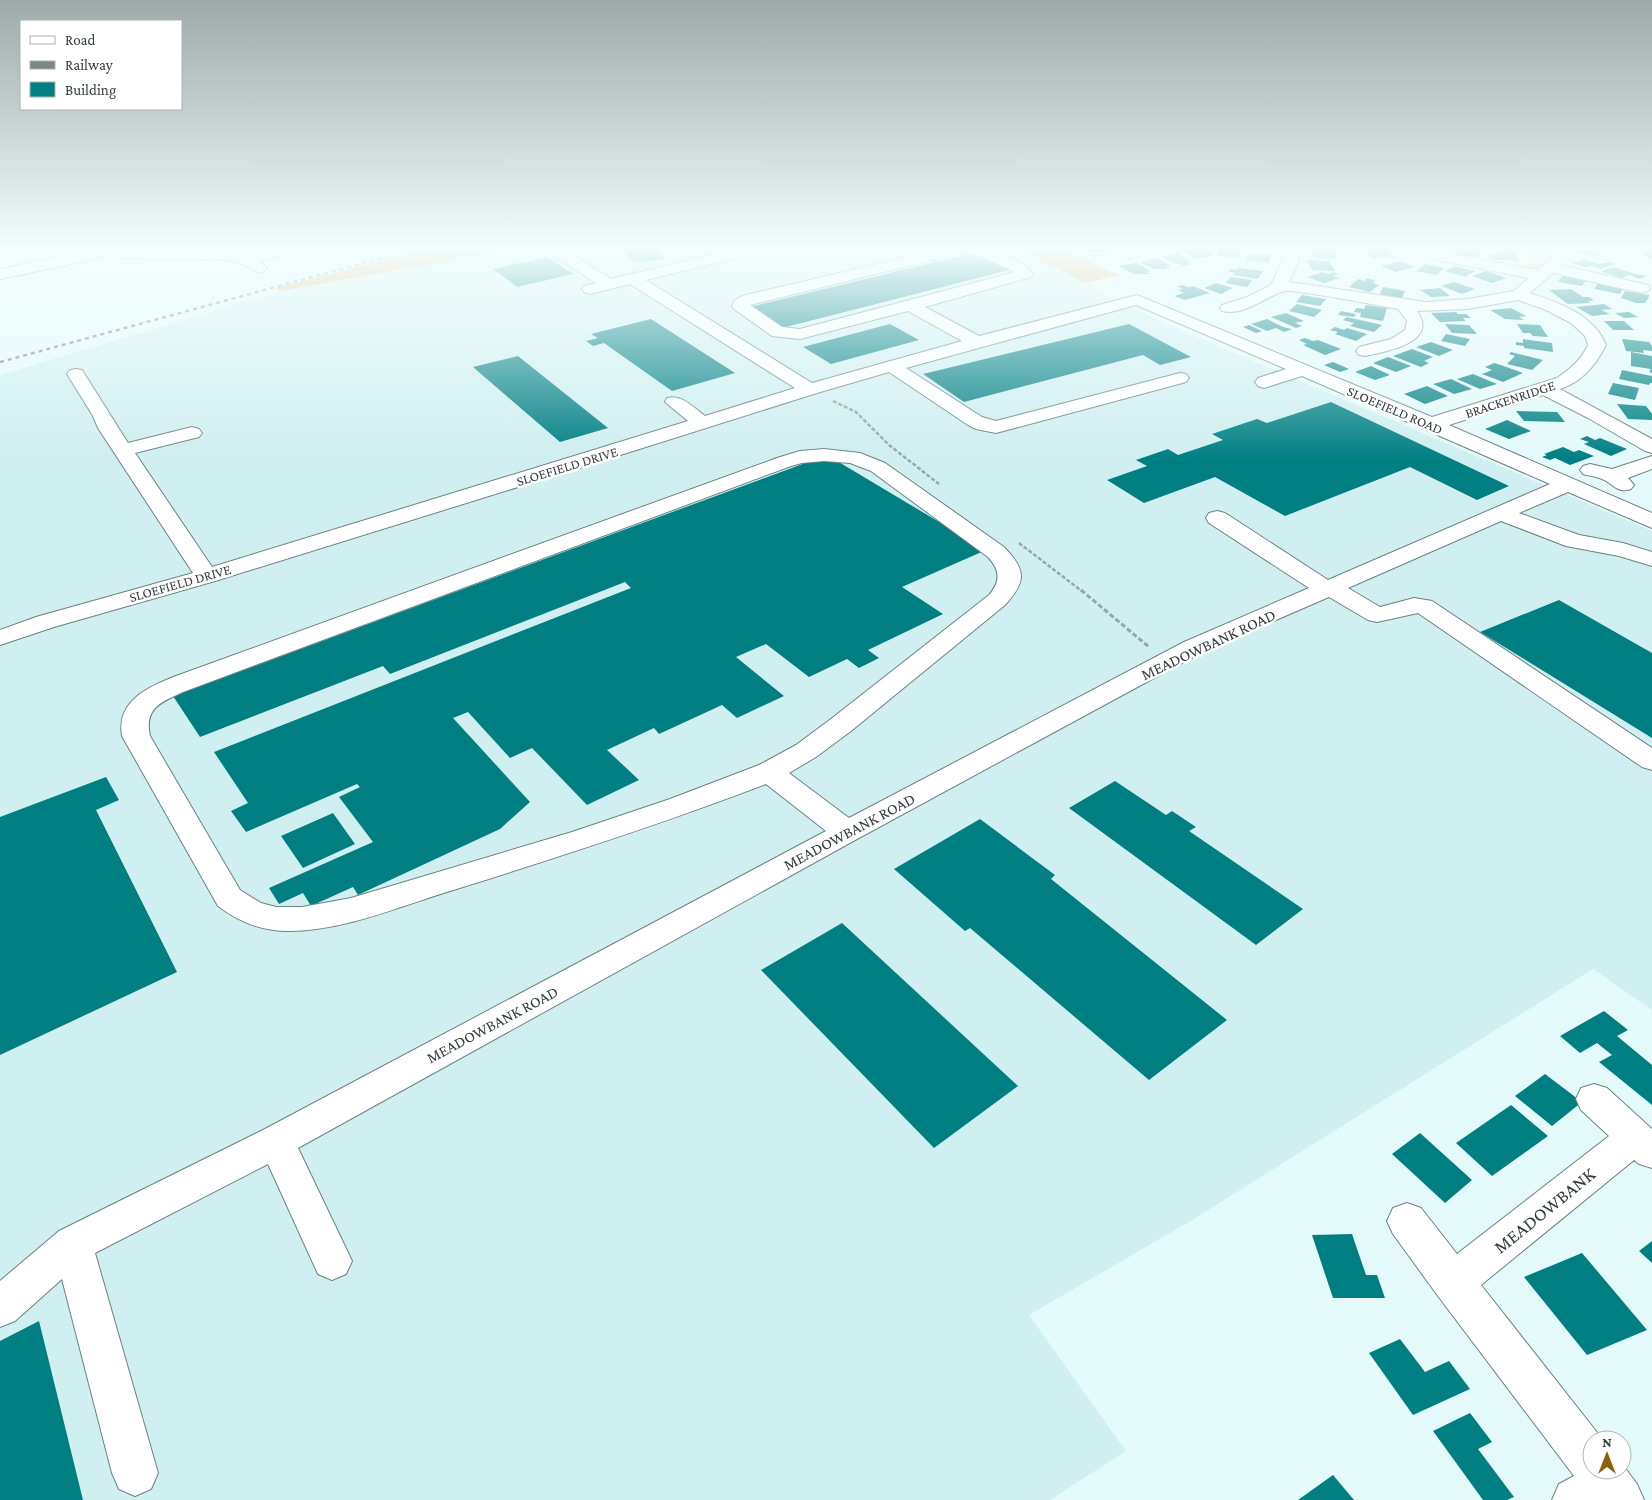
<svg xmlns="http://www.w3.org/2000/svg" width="1652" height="1500" font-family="'Crimson Pro',serif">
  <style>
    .built { fill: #d0eff0 }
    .green { fill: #fbcd92 }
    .forest { fill: #e4ab5e }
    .building { fill: #007f83 }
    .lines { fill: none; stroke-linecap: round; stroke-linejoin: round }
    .minor-casing { stroke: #6d8181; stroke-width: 2 }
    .major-casing { stroke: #6d8181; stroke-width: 2 }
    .path-far1 { stroke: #97a7a7; stroke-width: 2.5; stroke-dasharray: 4 2; stroke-linecap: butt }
    .path { stroke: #97a7a7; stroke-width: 3; stroke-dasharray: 5 2.5; stroke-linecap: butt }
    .minor { fill: #fff; fill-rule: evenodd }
    .major { fill: #fff; fill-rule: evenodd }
    .rail { stroke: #7a8888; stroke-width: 2.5; stroke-dasharray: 4 4; stroke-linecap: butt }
    .labels { text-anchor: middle; stroke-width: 5; stroke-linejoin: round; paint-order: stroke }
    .far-street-label { font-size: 14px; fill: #353e3e; stroke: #fff }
    .street-label { font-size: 16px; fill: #353e3e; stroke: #fff }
    .near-street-label { font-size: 19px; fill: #353e3e; stroke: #fff }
  </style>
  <rect width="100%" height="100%" fill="#e4fafa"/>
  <path class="built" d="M516,249H1018L1155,319L1652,531V1010L1593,969L1189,1222L1029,1315L1126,1451L1050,1500H0V375L280,291Z"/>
  <path class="green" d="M1529,249H1549L1553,254L1536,270H1526L1531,252Z"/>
  <path class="forest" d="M429,249H516L280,291L275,288Z
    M1018,249H1060L1119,275L1085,283Z"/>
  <path class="building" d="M622,249H657L666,259L634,263Z
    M1088,249H1109L1110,252H1088Z
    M1203,249L1214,256L1196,259L1183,251Z
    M1219,249L1240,251L1239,258L1217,256Z
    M1310,249H1332L1338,259L1315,258Z
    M1365,249H1387L1394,258H1372Z
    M1458,249L1475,252L1477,251L1484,252L1476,258L1452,253Z
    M1573,249H1594L1601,255H1580Z
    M1505,250L1513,251L1519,261L1490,259L1488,254H1494L1493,252L1506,253Z
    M1636,250H1652V259H1651Z
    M977,252L1013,269L782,328L750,307Z
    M1178,253L1192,261L1187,262L1192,264L1184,266L1179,263L1175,264L1161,256Z
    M1249,253L1271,255L1269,263L1246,260Z
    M547,257L573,274L517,287L493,269Z
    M1156,258L1171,266L1165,267L1169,269H1154L1140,262Z
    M1584,259L1599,264L1609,262L1616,264L1600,269L1592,266L1586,267L1572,263Z
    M1307,260L1329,261L1335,271L1312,270Z
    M1400,261L1415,267L1396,272L1381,266Z
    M1136,263L1151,271L1145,272L1150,274H1134L1119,266Z
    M1425,264L1445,268L1436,275L1416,271Z
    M1455,266L1475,271L1465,277L1445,271Z
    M1614,267L1636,274L1647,276L1639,279L1629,275L1621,278L1601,271Z
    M1239,268L1263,271L1258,279L1233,275L1235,273L1228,271L1230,269L1237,270Z
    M1486,271L1506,278L1492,283L1472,276Z
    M1322,272L1328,274L1333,272L1338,274L1333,276L1339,278L1324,283L1307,277Z
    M1563,275L1586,280L1582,286L1558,282Z
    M1231,277L1252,280L1247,287L1225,283Z
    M1367,278L1376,281L1373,283L1379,285L1370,292L1349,287L1358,279L1364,281Z
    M1454,282L1475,289L1462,294L1441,286Z
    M1216,283L1233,288L1221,294L1204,288Z
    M1598,283L1617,287L1616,288L1623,289L1620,294L1594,289Z
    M1183,285L1189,287L1193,286L1210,293L1185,300L1174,296L1184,293L1178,290L1183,289L1177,286Z
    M1383,287L1405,291L1402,298L1380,294Z
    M1440,288L1450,296L1431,297L1420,290Z
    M1571,289L1583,297H1589L1594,301H1587L1591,303L1568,304L1549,290Z
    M1625,291L1650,295L1645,303H1636L1621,298Z
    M1302,295L1326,299L1320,306L1296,302Z
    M1297,304L1322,310L1314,317L1289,311Z
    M1604,304L1612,309L1601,310L1610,314L1592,316L1576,307Z
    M1366,305L1387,308L1383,321L1360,317L1361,313L1354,312L1356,308L1364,309Z
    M1511,308L1526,316L1519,317L1524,320L1505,319L1490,310Z
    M1341,311L1356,314L1354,317L1338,315Z
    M1456,312L1458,314H1466L1471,318H1463L1466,321L1440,322L1431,313Z
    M1629,312L1638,317L1624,318L1615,313Z
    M1286,313L1304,321L1295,323L1302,326L1296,328L1271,317Z
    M1347,317L1382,325L1374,332L1350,326L1354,323L1343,320Z
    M651,319L735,373L672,391L604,343L593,346L586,341L598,338L591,334Z
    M1267,319L1283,327L1292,329L1284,332L1276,328L1267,331L1251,324Z
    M1604,321H1624L1634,330H1613Z
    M890,324L919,340L831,364L803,347Z
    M1129,324L1191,357L1160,365L1143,355L964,402L923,374Z
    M1445,324L1469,325L1477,334L1452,333Z
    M1517,324L1540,325L1548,337L1533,336L1530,333H1523Z
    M1249,325L1262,331L1256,333L1243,327Z
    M1335,327L1344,330L1347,328L1367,334L1356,341L1335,334L1338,332L1330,330Z
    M1446,334L1470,339L1465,346L1441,341Z
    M1305,338L1313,341L1318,340L1341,349L1325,355L1303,345L1307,344L1299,340Z
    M1523,339L1552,343L1553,352L1524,348V346L1516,345V342L1523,343Z
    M1622,339L1649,342L1652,346V351L1643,350L1644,353L1626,351Z
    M1431,342L1453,350L1439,356L1416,347Z
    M1412,349L1433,357L1424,361L1429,363L1421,367L1393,356Z
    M1511,352L1543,360L1532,370L1507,364L1515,356L1509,354Z
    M1631,352L1652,356V373L1649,372L1651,369L1631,366Z
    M518,356L608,428L560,442L473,367Z
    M1388,357L1411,366L1396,372L1373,363Z
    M1333,362L1349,369L1340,372L1324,365Z
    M1494,363L1501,365L1523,373L1503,382L1482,374L1492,370L1485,367Z
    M1371,366L1390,375L1375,380L1355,372Z
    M1622,370L1652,376V383H1650L1649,385L1619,379Z
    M1473,374L1497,384L1480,389L1457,379Z
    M1451,379L1472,389L1454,394L1433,384Z
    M1613,383L1639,388L1635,400L1608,394Z
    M1427,386L1448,396L1425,404L1404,394Z
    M1331,402L1509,486L1477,500L1410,467L1285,516L1215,477L1144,503L1107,480L1147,466L1136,460L1168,449L1178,455L1223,440L1212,434L1257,419L1267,423Z
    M1617,404L1646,406L1652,414V420L1628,419Z
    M1516,411L1557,412L1565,422L1524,421Z
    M1507,420L1531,431L1509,439L1485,429Z
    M1587,436L1595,440L1600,438L1627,449L1611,456L1584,444L1589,442L1580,439Z
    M1563,447L1574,452L1579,450L1594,456L1570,465L1555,458L1550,460L1542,457L1547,455L1544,454Z
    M827,455L986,550L902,587L943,614L868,650L879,658L859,668L847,659L809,677L766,644L736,657L784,696L737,718L722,705L659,734L654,728L607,750L639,780L587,805L532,748L510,758L468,712L453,718L530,802L500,829L358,895L353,887L311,906L303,893L279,904L269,888L373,842L339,797L360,787L357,784L246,832L231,811L248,803L214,752L631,588L625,582L390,674L383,666L200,737L173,696Z
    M1559,600L1652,653V738L1480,632Z
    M106,777L119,800L96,810L177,972L0,1055V817Z
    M1115,781L1166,815L1172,811L1196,827L1189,831L1303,909L1256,945L1069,808Z
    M333,813L355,844L303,868L281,836Z
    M980,819L1055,875L1051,879L1227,1020L1149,1080L970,928L965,931L894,869Z
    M842,923L1018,1086L934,1148L761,970Z
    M1604,1011L1628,1030L1617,1036L1652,1065V1105L1599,1062L1612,1055L1597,1043L1580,1053L1560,1036Z
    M1545,1074L1582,1102L1552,1126L1515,1096Z
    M1511,1105L1548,1136L1492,1176L1456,1143Z
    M1420,1133L1472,1180L1445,1203L1392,1154Z
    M1352,1234L1366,1275H1377L1385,1298H1333L1312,1235Z
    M1652,1241V1263L1639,1251Z
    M1582,1253L1647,1330L1587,1355L1524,1277Z
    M39,1321L83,1500H0V1341Z
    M1400,1339L1425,1372L1449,1361L1470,1389L1413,1415L1369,1353Z
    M1470,1413L1492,1442L1478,1449L1514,1497L1507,1500H1483L1433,1431Z
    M1333,1475L1354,1500H1298Z"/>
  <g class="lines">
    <g class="minor-casing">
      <path id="minor" d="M104,249L227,250L246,254L270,249L293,250L290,253L259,261L267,268L264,271L259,273L241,263L227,260L122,258L107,252Z
        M547,249H563L611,279L737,249H764L761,252L646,280L812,383L962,341L908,311L800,339L772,336L734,309L732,306L734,301L742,296L941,249H968L965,252L750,305L782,327L800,329L1015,272L972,252L969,249H989L1026,266L1033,274L1031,277L925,307L979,336L1137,295L1432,417L1557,378C1570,369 1581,360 1588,345L1585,336L1571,323L1546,310L1518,300L1468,309L1417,311C1440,342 1386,352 1365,356L1359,355L1356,351L1359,347L1391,339L1405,330L1407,321L1398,309C1381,306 1293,289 1284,291C1265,297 1243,317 1222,311L1220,308L1222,305L1247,297L1271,285L1284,257V254L1278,249H1297C1303,259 1293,272 1289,282L1426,302L1468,299L1514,291L1529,278L1426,258L1423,255L1426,252L1431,250L1538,270L1552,258L1548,249H1564L1568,256L1561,265L1648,285L1650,288L1648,291L1642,293L1553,273L1530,293C1559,303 1594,314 1606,345C1596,365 1582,382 1560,389L1652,439V453L1645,451L1588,418L1543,395L1449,425L1652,513V528L1568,492L1519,513L1579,535L1623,543L1652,552V566L1619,556L1566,546L1501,521L1348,588L1380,607L1414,598L1432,601L1652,748V770L1642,767L1418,613L1377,622L1368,620L1329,597L1202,652L857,839L298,1148L352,1261L346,1274L332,1280L318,1274L268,1164L95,1253L158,1473L151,1489L135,1496L119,1489L112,1473L62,1279L15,1321L0,1327V1281L59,1231L263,1130L826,831L766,784C662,824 556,858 450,891C398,907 343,931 288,931C262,931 239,922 218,906L122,736C116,701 148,687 176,676L777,458L800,451L824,449L860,453L885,463L1004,547C1026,570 1027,581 1005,605L851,731L816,757L789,773L849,818L1184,642L1309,588L1209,523L1206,518L1209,513L1217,511L1225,513L1328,580L1550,484L1302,376L1264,388L1258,386L1255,382L1258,378L1286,369L1136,305L906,368L982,417L996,421L1180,373L1186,374L1189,378L1186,382L996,433L976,429L968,425L889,372L817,393L576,469L215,581L54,627L0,645V630L36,617L193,573L98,428L93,416L67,374L70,370L76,369L82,370L128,443L192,427L199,429L202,433L199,437L135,453L212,567L688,421L665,402L667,398C682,394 694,408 705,416L795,388L630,284L590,294L584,292L582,289L584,286L596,283L549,253ZM824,461L850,463L871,471L988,557C1000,570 1001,581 989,595L831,719L796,745L759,765L670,799L572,832L351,898L302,907H276L261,903L240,890L150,736C144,708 161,702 183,692L791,466L802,463Z
        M1128,249H1150C1144,256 1132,259 1124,257L1121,254Z
        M1652,456V469L1628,478L1634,485L1631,489C1619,493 1616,487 1606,481C1600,477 1590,476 1583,474L1580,470L1583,466L1590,464L1612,469Z
        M1594,1084L1607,1088L1652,1129V1168L1639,1164L1634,1160L1481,1285L1603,1440H1592V1470H1622V1464L1637,1484L1644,1500H1552L1559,1484L1574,1476L1438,1296L1393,1234L1387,1221L1393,1208L1407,1203L1421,1208L1457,1254L1609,1136L1581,1110L1576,1099L1581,1088Z"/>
    </g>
    <g class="major-casing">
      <path id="major" d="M93,249H117L114,252L86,261L0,279V269Z"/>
    </g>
    <path class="path-far1" d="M833,401L856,412L889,445L939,484
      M1019,543L1083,592"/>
    <path class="path" d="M1081,590L1149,647"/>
    <use href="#minor" class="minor"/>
    <use href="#major" class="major"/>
    <path class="rail" d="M0,362L415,249"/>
  </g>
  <linearGradient id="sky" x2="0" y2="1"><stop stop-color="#9ea9a9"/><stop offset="0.54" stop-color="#f3fdfd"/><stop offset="1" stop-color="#f3fdfd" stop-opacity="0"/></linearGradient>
  <rect width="1652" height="459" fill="url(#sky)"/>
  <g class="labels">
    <g class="far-street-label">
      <text transform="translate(1510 399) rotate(-18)" y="5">BRACKENRIDGE</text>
      <text transform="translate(1395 410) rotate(23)" y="5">SLOEFIELD ROAD</text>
      <text transform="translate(567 466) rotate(-17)" y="5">SLOEFIELD DRIVE</text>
      <text transform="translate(180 583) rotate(-16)" y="5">SLOEFIELD DRIVE</text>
    </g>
    <g class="street-label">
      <text transform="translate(1208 644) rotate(-25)" y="6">MEADOWBANK ROAD</text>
      <text transform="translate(849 831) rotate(-28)" y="6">MEADOWBANK ROAD</text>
      <text transform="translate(492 1024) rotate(-28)" y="6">MEADOWBANK ROAD</text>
    </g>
    <g class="near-street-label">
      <text transform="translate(1544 1210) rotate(-39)" y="7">MEADOWBANK</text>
    </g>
  </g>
  <rect x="20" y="20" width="162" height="90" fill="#ffffff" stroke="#aeb2b2"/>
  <rect x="30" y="36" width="25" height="8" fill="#ffffff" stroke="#aeb2b2"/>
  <text x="65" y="45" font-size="15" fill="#353e3e">Road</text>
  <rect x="30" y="61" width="25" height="8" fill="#7a8888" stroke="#aeb2b2"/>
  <text x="65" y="70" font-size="15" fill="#353e3e">Railway</text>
  <rect x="30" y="82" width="25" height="15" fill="#007f83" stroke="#aeb2b2"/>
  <text x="65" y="95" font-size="15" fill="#353e3e">Building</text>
  <g transform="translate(1607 1455)"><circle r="24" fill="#ffffff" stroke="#aeb2b2"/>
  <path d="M0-4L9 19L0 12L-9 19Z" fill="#905f0c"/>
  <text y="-8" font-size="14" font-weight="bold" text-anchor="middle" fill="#353e3e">N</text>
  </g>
</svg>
